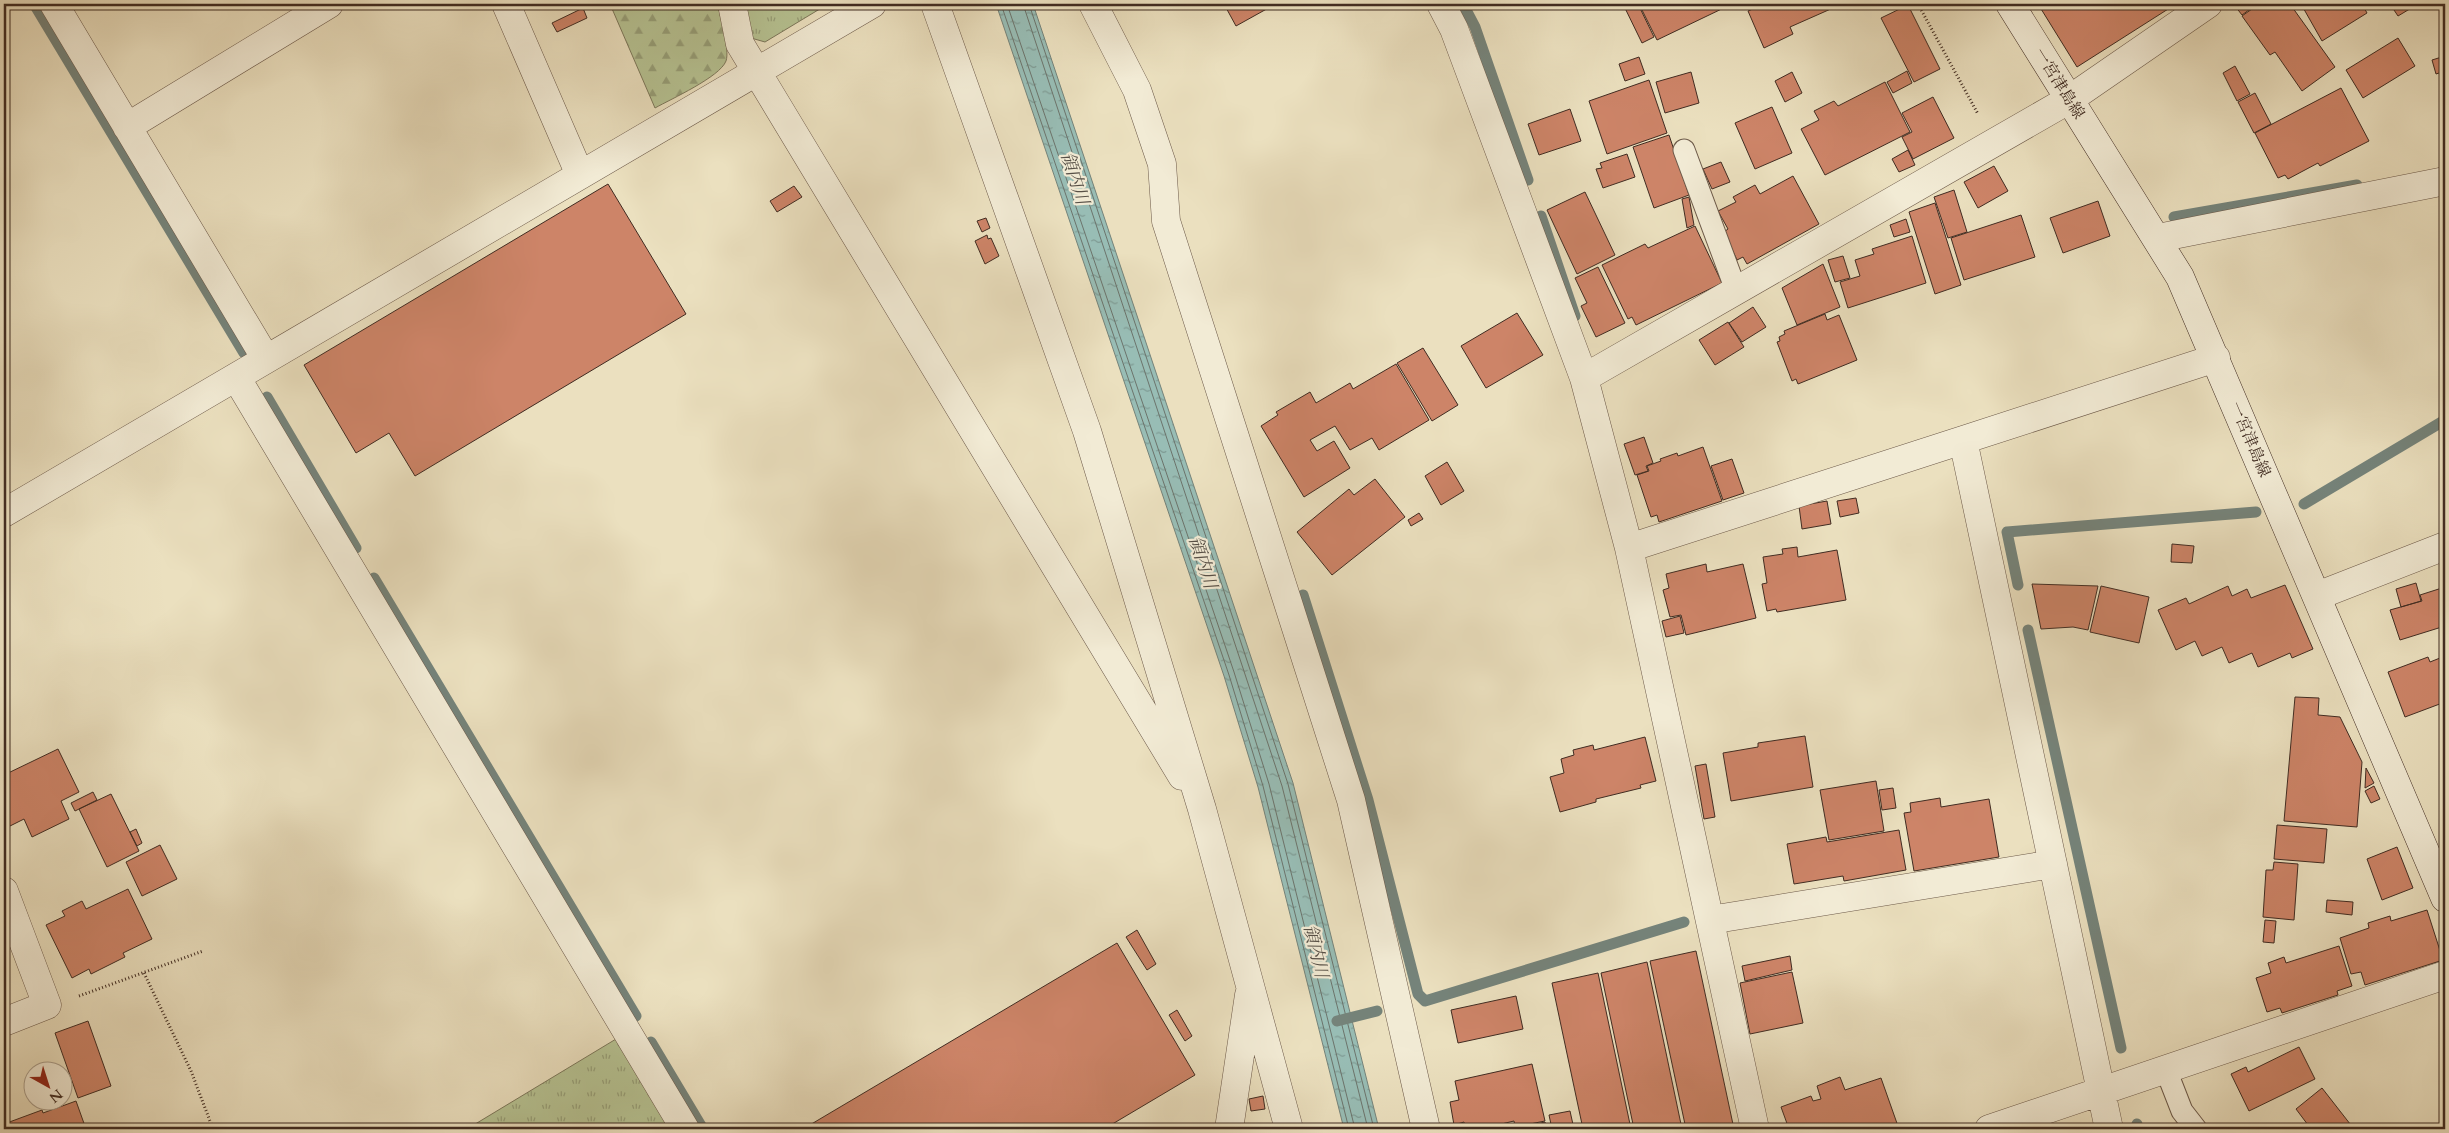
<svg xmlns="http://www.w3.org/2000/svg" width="2449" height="1133" font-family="Cardo,'Noto Serif JP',serif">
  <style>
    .grass { fill: url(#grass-tufts); stroke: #7c775a }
    .forest { fill: url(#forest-firs); stroke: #7c775a }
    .water { fill: url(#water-ripples); stroke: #75837a }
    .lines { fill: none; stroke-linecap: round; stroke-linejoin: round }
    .shore { stroke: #6c746c; stroke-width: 1 }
    .stream { stroke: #75837a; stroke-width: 11 }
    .building { fill: #cd8468; stroke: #412c22 }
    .lane-casing { stroke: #6c5949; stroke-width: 23 }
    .street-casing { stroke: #6c5949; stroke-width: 29 }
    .secondary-casing { stroke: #412c22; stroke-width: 29 }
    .path { stroke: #412c22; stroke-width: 3; stroke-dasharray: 1 2.5; stroke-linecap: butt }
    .lane { stroke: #f2ebd5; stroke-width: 21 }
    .street { stroke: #f2ebd5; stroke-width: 28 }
    .secondary { stroke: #f2ebd5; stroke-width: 28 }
    .labels { text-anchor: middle; stroke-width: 4.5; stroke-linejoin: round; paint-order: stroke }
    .street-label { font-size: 16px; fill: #412c22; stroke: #f2ebd5 }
    .water-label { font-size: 18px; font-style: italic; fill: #575047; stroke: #f2ebd5 }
  </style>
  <defs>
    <pattern id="grass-tufts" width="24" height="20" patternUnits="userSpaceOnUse" patternTransform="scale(1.25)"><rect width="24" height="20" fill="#b6c292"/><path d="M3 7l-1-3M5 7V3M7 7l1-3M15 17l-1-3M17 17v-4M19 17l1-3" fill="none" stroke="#969e77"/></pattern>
    <pattern id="forest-firs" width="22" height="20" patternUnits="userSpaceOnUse" patternTransform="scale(1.25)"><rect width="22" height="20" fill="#b6c292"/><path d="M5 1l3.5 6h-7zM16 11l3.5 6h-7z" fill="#969e77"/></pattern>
    <pattern id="water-ripples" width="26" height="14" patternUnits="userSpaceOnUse" patternTransform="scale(1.25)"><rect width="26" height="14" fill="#98bdb5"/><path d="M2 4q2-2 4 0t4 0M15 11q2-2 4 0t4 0" fill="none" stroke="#7e9a93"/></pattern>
  </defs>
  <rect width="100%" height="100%" fill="#ebe0bf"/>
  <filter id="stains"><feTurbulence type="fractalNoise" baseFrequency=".004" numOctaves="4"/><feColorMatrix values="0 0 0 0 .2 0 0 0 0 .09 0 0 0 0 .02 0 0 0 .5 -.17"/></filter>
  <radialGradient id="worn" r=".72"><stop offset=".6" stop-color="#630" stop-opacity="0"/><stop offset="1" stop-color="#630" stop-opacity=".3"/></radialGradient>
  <path class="grass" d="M745,4H828L765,42L751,38Z
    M621,1036L676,1129H467Z"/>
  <path class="forest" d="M610,4H718C720,17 730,50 726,61C720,77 671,99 655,108Z"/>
  <path class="water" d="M996,4H1033L1293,783L1379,1129H1344L1258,787L1224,676Z"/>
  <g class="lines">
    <path class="shore" d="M1001,4L1229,675L1263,786L1349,1129
      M1007,4L1234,672L1269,784L1355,1129
      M1023,4L1282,786L1368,1129
      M1029,4L1288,784L1374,1129"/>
    <path class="stream" d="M34,4L244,353
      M1463,4L1475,27L1528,180
      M1541,216L1575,316
      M2174,217L2357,185
      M267,397L356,548
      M2304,504L2445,420
      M374,578L636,1016
      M2018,585L2007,532L2256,512
      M1303,595L1368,800L1418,994L1425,1001L1684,922
      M2028,630L2121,1048
      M1337,1021L1377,1011
      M651,1042L703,1129
      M2137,1124L2138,1129"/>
  </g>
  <path class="building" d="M1224,4H1270L1272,6L1236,26Z
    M1623,4H1638L1654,37L1642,43Z
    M1639,4H1732L1657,40Z
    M1765,4H1842L1790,27L1793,34L1764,48L1748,11Z
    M2038,4H2176L2077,67Z
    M2238,4H2257L2242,15L2235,6Z
    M2259,4H2290L2335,67L2302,91L2275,52L2270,55L2242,16Z
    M2301,4H2362L2367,13L2322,41Z
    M2390,4H2418L2398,16Z
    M1908,5L1940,69L1914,82L1881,18Z
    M583,8L587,18L557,32L552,23Z
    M2398,38L2415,66L2363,98L2346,70Z
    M2445,56V71L2436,74L2432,60Z
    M1639,57L1645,74L1625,81L1619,64Z
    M2235,66L2250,94L2237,101L2223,73Z
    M1907,71L1912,83L1893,93L1887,82Z
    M1691,72L1699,103L1665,113L1656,82Z
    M1792,72L1802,93L1785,102L1775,81Z
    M1649,80L1667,133L1607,154L1589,101Z
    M1885,82L1910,132L1825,175L1801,129L1819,120L1814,111L1834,101L1838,106Z
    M2341,88L2369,141L2320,166L2318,163L2288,179L2285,175L2278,178L2255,133Z
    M2255,93L2271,124L2254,133L2238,102Z
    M1933,97L1954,138L1913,159L1902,137L1912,132L1902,113Z
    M1772,107L1792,153L1755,169L1735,123Z
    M1570,109L1581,141L1539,155L1528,124Z
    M1669,135L1689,195L1654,208L1633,147Z
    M1908,150L1915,165L1899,172L1892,159Z
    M1627,154L1635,177L1603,188L1596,169L1602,168L1600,163Z
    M1721,162L1730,182L1712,189L1703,169Z
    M1994,166L2008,191L1978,208L1964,182Z
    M1793,176L1819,224L1747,264L1743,257L1737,260L1724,232L1728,229L1718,211L1736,202L1733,197L1755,185L1760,194Z
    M608,184L686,314L415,476L389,433L356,453L304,365Z
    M794,186L802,197L777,212L770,201Z
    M1954,190L1967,232L1948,238L1934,197Z
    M1585,192L1615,255L1577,274L1547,210Z
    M1689,197L1694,225L1687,228L1682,199Z
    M2098,201L2110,236L2063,253L2050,218Z
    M1935,203L1961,285L1935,294L1909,212Z
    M2021,215L2035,257L1964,280L1951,238Z
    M986,218L990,228L982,232L977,221Z
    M1906,219L1910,232L1894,237L1890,225Z
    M1695,226L1722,283L1636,325L1632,317L1628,319L1602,265L1645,244L1648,248Z
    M987,235L988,239L991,238L999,256L985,264L975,241Z
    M1912,236L1926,283L1848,308L1840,282L1860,276L1855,260L1874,254L1872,249Z
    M1843,256L1850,278L1835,282L1828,260Z
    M1823,264L1840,307L1797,325L1782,288Z
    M1598,267L1625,323L1596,337L1581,306L1587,303L1575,278Z
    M1753,307L1766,327L1742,342L1729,323Z
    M1517,313L1543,355L1486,388L1461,346Z
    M1825,314L1827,320L1839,315L1857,360L1798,384L1796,379L1792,381L1777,342L1780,341L1779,337L1785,334L1784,331Z
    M1728,322L1744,347L1715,365L1699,340Z
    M1423,348L1458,405L1432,421L1397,363Z
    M1396,364L1429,420L1379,450L1372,438L1350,450L1335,426L1310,440L1317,451L1334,441L1350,468L1304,497L1261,426L1278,415L1276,412L1310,392L1316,403L1350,383L1353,389Z
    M1644,437L1653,463L1646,466L1648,471L1635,475L1624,444Z
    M1703,447L1722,501L1659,522L1657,515L1651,517L1637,475L1649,471L1647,466L1661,461L1660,459L1677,453L1678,456Z
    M1732,459L1744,493L1723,500L1711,466Z
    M1447,462L1464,491L1441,505L1425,476Z
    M1375,479L1405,517L1332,575L1297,532L1349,489L1354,495Z
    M1856,498L1859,513L1840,517L1837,501Z
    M1827,501L1831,524L1802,529L1799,506Z
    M1419,513L1423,519L1411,526L1408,520Z
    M2172,544L2194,546L2192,563L2171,562Z
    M1797,547L1798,557L1837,550L1846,600L1777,612L1776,609L1767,611L1762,584L1767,583L1763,557L1783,554L1782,549Z
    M1706,564L1707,572L1743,564L1756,618L1686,635L1681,615L1670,617L1663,590L1669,588L1666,574Z
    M2416,583L2421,601L2401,607L2396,589Z
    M2032,584L2098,586L2088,630L2073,627L2041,629Z
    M2285,585L2313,649L2292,658L2290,653L2258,667L2252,653L2229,663L2222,647L2202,656L2195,641L2176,650L2158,610L2186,598L2189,604L2228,586L2232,596L2247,589L2251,598Z
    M2101,586L2149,597L2139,643L2090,632Z
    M2445,587V626L2400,640L2390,610L2422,601L2420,595Z
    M1680,616L1684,633L1666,637L1662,621Z
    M2445,656V702L2405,717L2388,672L2428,657L2430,662Z
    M2295,697L2319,698L2318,715L2340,717L2362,762L2357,827L2284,821Z
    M1805,736L1813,787L1731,801L1723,753L1758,747V743Z
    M1645,737L1656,781L1640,785L1641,788L1596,799V802L1560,812L1550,777L1564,773L1561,759L1574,755L1573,750L1593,745L1594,750Z
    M58,749L79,792L61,801L69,819L32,837L24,819L4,829V775Z
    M1706,764L1715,817L1704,819L1695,766Z
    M2366,768L2374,783L2365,788Z
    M1876,781L1884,831L1829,840L1820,790Z
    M2374,786L2380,799L2371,803L2365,791Z
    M1893,788L1896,808L1882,810L1879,790Z
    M93,792L97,800L75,811L71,803Z
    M111,794L139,851L107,867L79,809Z
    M1940,798L1941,807L1989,799L1999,857L1914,871L1904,813L1911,812L1910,803Z
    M2277,825L2327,829L2324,863L2274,859Z
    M136,829L142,843L137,846L130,832Z
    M1899,830L1906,870L1844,881L1843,876L1794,884L1787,844L1826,837L1827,842Z
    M160,845L177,879L142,896L126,862Z
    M2397,847L2413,888L2382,900L2367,859Z
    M2274,862L2298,864L2294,920L2263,917L2266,870H2273Z
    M128,889L152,939L123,953L125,957L91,974L89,969L72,978L46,925L65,916L62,911L82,901L86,909Z
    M2327,900L2353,902L2352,915L2326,912Z
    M2427,910L2443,960L2365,985L2361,972L2351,974L2340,938L2369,928L2368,923L2390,916L2391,921Z
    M2265,920L2276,921L2274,943L2263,942Z
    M1137,930L1156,964L1147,970L1126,937Z
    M1117,943L1195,1075L1104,1129H803Z
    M2339,946L2352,986L2337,991L2338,995L2282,1013L2280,1008L2267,1012L2256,978L2271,973L2268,963L2284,957L2286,963Z
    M1696,951L1734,1129H1686L1650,961Z
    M1790,956L1792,970L1745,981L1742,966Z
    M1647,962L1682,1129H1634L1601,973Z
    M1792,972L1803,1023L1750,1034L1740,983Z
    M1598,973L1631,1129H1583L1552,983Z
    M1516,996L1523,1029L1458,1043L1451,1010Z
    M1177,1010L1192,1036L1185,1041L1169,1015Z
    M88,1021L111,1086L78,1098L55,1033Z
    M2299,1047L2315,1079L2249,1111L2231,1074L2246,1067L2248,1072Z
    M1532,1064L1545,1121L1515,1127L1514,1121L1493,1126L1494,1129H1465L1464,1122L1454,1125L1450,1102L1459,1100L1455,1081Z
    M1840,1077L1845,1090L1881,1078L1899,1129H1789L1781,1107L1811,1096L1813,1101L1821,1099L1817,1086Z
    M2322,1088L2354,1129H2311L2296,1109Z
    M1263,1096L1265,1109L1251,1111L1249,1099Z
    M76,1101L86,1129H4V1124L42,1110L43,1113Z
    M1570,1111L1574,1129H1552L1549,1115Z
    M1545,1122L1547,1129H1515Z"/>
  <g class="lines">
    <g class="lane-casing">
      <path id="lane" d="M1684,150L1736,290
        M2166,1070L2182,1111L2196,1129"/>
    </g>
    <g class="street-casing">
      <path id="street" d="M54,4L266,359
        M506,4L580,175
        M732,4L740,44L1182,776
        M935,4L1087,431L1202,809L1289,1129
        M1093,4L1137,90L1162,164L1166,221L1351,800L1426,1129
        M1441,4L1454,29L1584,378L1629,548L1755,1129
        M127,127L329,4
        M2158,238L2445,181
        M236,377L685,1129
        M1584,378L2070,99L2208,4
        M4,513L872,4
        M1629,548L1963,440
        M2317,596L2445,546
        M4,891L47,1005L4,1022
        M1710,920L2053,864
        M1229,1129L1249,995
        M1989,1129L2445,975
        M2109,1129L1963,440L2216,358"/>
    </g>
    <g class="secondary-casing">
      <path id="secondary" d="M2010,4L2180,277L2445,898"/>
    </g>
    <path class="path" d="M1918,4L1978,114
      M144,973L191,1071L213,1129
      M79,996L203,951"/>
    <use href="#lane" class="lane"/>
    <use href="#street" class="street"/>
    <use href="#secondary" class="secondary"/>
  </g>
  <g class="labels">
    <g class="street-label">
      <text transform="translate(2060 83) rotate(58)" y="6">一宮津島線</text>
      <text transform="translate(2251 439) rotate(67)" y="6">一宮津島線</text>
    </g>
    <g class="water-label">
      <text transform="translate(1075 178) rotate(72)" y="6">領内川</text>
      <text transform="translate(1203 562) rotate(72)" y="6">領内川</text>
      <text transform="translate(1316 951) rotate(77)" y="6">領内川</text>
    </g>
  </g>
  <rect width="2449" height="1133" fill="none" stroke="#ebe0bf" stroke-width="20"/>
  <rect x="5" y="5" width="2439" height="1123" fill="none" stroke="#412c22" stroke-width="2.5"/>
  <rect x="10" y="10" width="2429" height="1113" fill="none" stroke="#412c22"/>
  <g transform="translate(48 1086) rotate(141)"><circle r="24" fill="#f2ebd5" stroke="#ab9f8d"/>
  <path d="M0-4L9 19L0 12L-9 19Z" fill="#8f2418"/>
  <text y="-8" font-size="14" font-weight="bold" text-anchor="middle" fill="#412c22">N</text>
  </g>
  <rect width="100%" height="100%" filter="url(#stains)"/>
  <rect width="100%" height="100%" fill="url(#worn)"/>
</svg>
